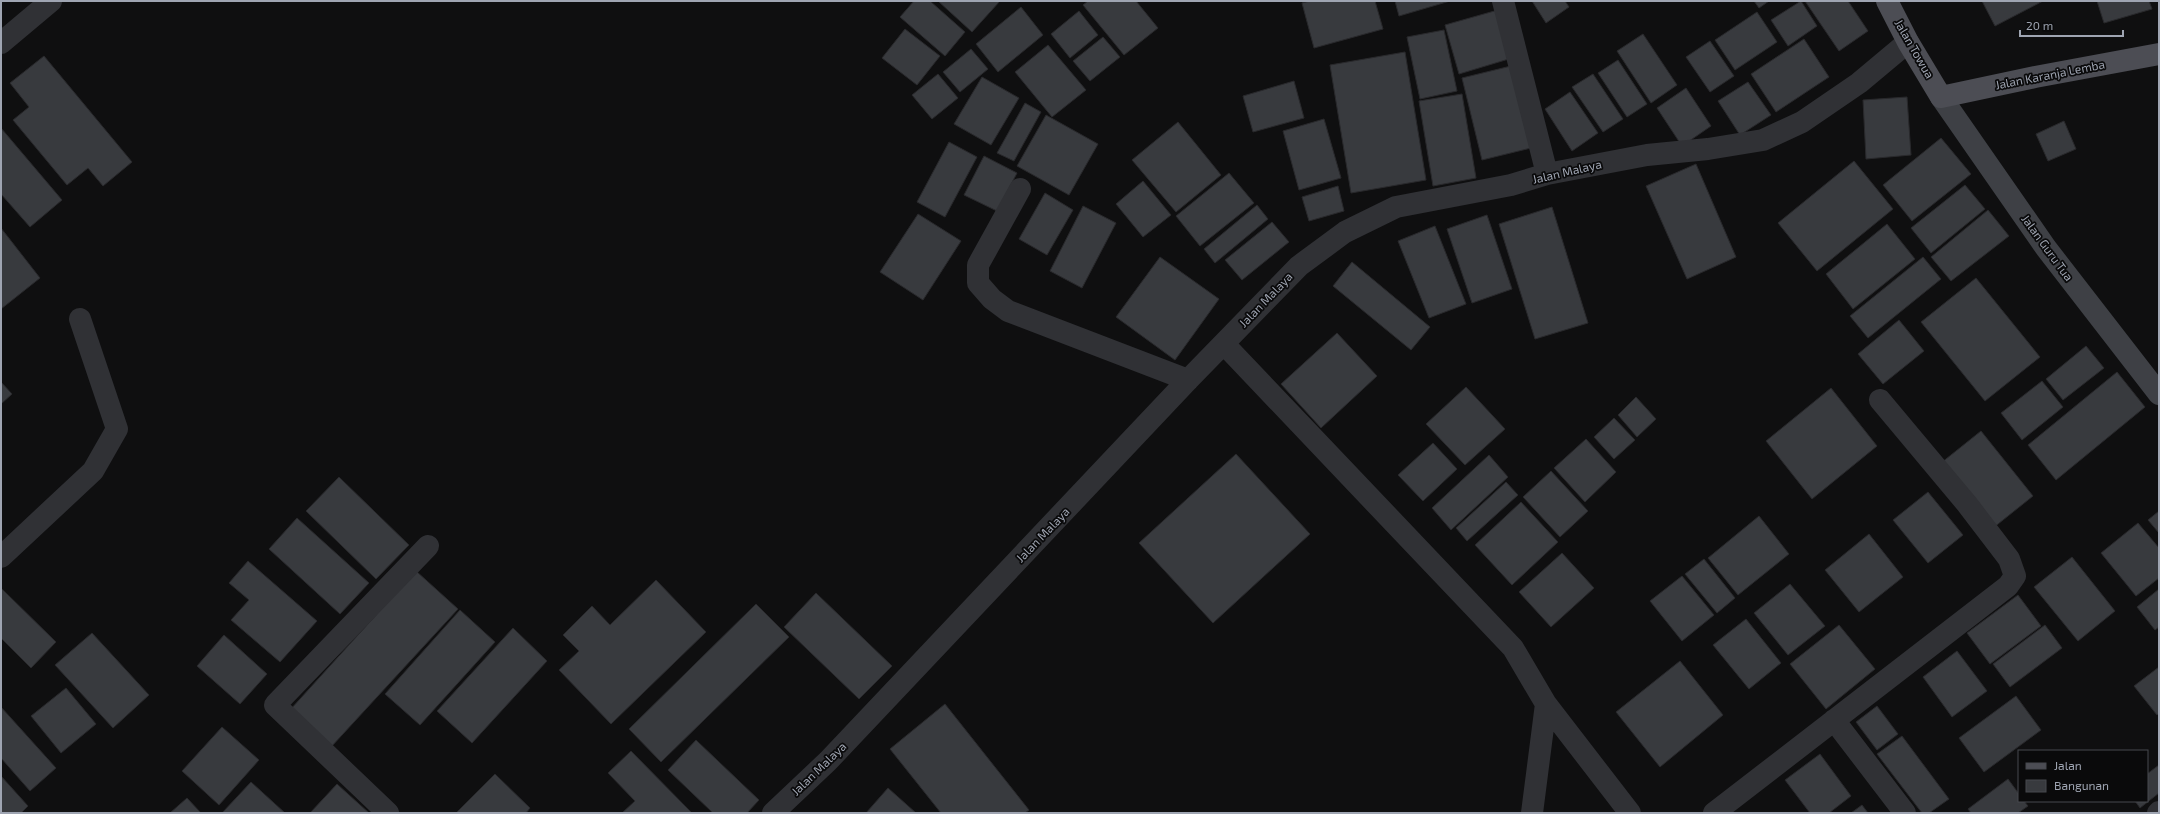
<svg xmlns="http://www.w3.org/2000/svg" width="2160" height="814" font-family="'Exo 2',sans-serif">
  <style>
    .building { fill: #383a3e; stroke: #29292c }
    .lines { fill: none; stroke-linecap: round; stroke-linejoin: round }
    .street { stroke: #303135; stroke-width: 22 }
    .secondary { stroke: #3e4045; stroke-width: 22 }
    .primary { stroke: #4c4d54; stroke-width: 22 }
    .labels { text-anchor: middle; stroke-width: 3.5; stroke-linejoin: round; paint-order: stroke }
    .street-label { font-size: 12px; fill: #9fa5b2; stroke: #0a0a0b }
  </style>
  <rect width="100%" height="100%" fill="#0f0f10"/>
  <path class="building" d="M914,1H930L965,32L945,56L900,17Z
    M938,1H1000L972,32Z
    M1088,1H1136L1158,28L1124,55L1083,5Z
    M1310,1H1375L1383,29L1314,48L1302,3Z
    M1395,1H1450L1399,16Z
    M1532,1H1565L1569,7L1546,23Z
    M1754,1H1769L1759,8Z
    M1801,1L1817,26L1788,46L1771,20Z
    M1805,1H1848L1868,31L1839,51Z
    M1982,1H2043L1995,26Z
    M2097,1H2149L2152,9L2104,23Z
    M1021,7L1043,35L998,72L976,44Z
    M1498,10L1512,58L1459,74L1445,25Z
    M1079,11L1098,35L1070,58L1051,34Z
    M1757,12L1777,42L1735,70L1715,40Z
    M905,29L940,56L917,85L882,58Z
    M1444,30L1457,91L1420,99L1407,37Z
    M1643,34L1677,85L1651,103L1617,51Z
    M1103,37L1120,57L1090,81L1073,61Z
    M1804,39L1829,77L1776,112L1751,74Z
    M1710,41L1734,76L1710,92L1686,57Z
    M1048,45L1086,90L1052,117L1015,72Z
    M971,49L988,69L960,92L943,72Z
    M1405,52L1426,180L1351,193L1330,65Z
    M44,56L132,162L103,186L88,168L67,185L13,120L29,107L10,83Z
    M1618,60L1647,104L1627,117L1598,73Z
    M1511,66L1531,148L1482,160L1462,78Z
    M938,74L958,98L932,119L912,95Z
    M1593,74L1623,119L1603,132L1572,87Z
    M982,77L1019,98L991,145L954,124Z
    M1294,81L1304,118L1253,132L1243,96Z
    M1748,82L1771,115L1740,135L1718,101Z
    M1686,88L1711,126L1682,146L1657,108Z
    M1570,92L1598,133L1572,151L1545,109Z
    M1462,94L1476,178L1433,186L1419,101Z
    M1907,97L1911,155L1866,159L1863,100Z
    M1025,103L1041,112L1014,161L997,153Z
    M1046,115L1098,144L1069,195L1017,166Z
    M1324,119L1341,178L1299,190L1283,131Z
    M2064,121L2076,149L2048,161L2036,134Z
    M1178,122L1221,175L1176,212L1132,160Z
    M1,128L62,200L30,227L1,194Z
    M1941,138L1971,174L1912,221L1883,185Z
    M949,142L977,157L945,217L917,202Z
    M984,156L1017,173L997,211L964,195Z
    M1854,161L1893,209L1817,271L1778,223Z
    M1696,164L1736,257L1687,279L1646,186Z
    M1229,173L1254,203L1200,246L1176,216Z
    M1143,181L1171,215L1143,237L1116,204Z
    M1965,185L1985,209L1931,253L1911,228Z
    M1338,186L1344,211L1309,221L1302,197Z
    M1045,193L1073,210L1047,255L1019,239Z
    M1257,205L1268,219L1215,263L1204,249Z
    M1083,206L1116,223L1082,288L1050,271Z
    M1552,207L1588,323L1535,339L1499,224Z
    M1988,210L2009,236L1951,281L1931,257Z
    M918,214L961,241L923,300L880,272Z
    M1487,215L1512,289L1472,303L1447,229Z
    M1272,222L1289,242L1242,280L1225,260Z
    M1887,224L1915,259L1853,309L1826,274Z
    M1435,226L1466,304L1429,318L1398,241Z
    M1,228L40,278L1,309Z
    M1160,257L1219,299L1175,360L1116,317Z
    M1923,257L1941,279L1868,338L1850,316Z
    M1352,262L1430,327L1411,350L1333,286Z
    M1976,278L2040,357L1985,401L1921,322Z
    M1899,320L1924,351L1883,384L1858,354Z
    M1337,333L1377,376L1321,428L1281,384Z
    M2086,346L2104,368L2063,400L2046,379Z
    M2117,372L2145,407L2056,480L2028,445Z
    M2042,381L2063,407L2022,440L2001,413Z
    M1,382L12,394L1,404Z
    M1466,387L1505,429L1465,465L1426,424Z
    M1831,388L1877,446L1812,499L1766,441Z
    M1636,397L1656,419L1637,437L1618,415Z
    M1614,418L1635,440L1614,459L1594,437Z
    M1981,431L2033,496L1993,528L1941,463Z
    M1586,439L1616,472L1585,502L1554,468Z
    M1433,443L1457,469L1423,501L1398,475Z
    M1236,454L1310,534L1213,623L1139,543Z
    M1489,455L1508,477L1451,530L1432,508Z
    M1551,471L1588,511L1560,537L1523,497Z
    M339,477L409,545L376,579L306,511Z
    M1506,482L1518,495L1467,541L1456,528Z
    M1928,492L1963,535L1928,563L1893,520Z
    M1521,502L1558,542L1512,585L1475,545Z
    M2159,511V533L2148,520Z
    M1759,516L1789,554L1738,595L1708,558Z
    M297,518L369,583L340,614L269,549Z
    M2138,523L2159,548V578L2136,596L2101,553Z
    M1869,534L1903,577L1859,612L1825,570Z
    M1562,553L1594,588L1551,627L1519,592Z
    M2072,557L2115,611L2078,641L2034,587Z
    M1704,559L1735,598L1717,613L1685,574Z
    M248,561L317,621L280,662L231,620L249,600L229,583Z
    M416,571L458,609L331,747L290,710Z
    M1682,576L1714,615L1682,641L1650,601Z
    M656,580L706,632L611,724L559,670L579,651L563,635L592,606L610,625Z
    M1790,584L1825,626L1788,655L1754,613Z
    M1,588L56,642L31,668L1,638Z
    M2159,589V627L2155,630L2137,607Z
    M816,593L892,666L859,699L784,627Z
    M2018,595L2041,626L1990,664L1967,633Z
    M756,604L789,637L661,762L629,729Z
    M460,610L495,642L420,725L385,694Z
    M1746,619L1781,663L1749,689L1713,645Z
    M1839,625L1875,669L1826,709L1790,664Z
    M2045,625L2062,648L2010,687L1993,664Z
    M513,628L547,661L472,743L437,711Z
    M92,633L149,695L113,728L55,665Z
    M224,635L267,674L240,704L197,666Z
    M1957,651L1987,691L1952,717L1923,677Z
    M1680,661L1723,715L1660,767L1616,712Z
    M2159,667V713L2157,715L2134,686Z
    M66,688L96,724L61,753L31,716Z
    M2016,696L2041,730L1984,772L1959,738Z
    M945,704L1029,810L1025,813H941L890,749Z
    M1877,706L1898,734L1877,750L1856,722Z
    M1,707L56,768L30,791L1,758Z
    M222,727L259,760L219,805L182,771Z
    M1902,736L1949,799L1929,813H1922L1877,754Z
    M696,740L759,800L747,813H713L668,770Z
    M631,751L692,813H622L635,801L608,773Z
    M1820,754L1851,796L1829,813H1810L1785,780Z
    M2159,765V793L2140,808L2135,801H2147V774Z
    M495,774L530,808L526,813H456Z
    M1,776L28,806L21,813H1Z
    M2008,779L2019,794V801H2024L2028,806L2018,813H1971L1968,809Z
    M251,782L285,813H222Z
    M337,784L369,813H310Z
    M888,788L916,813H866Z
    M187,798L201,813H170Z
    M1862,805L1868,813H1851Z"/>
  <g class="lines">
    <path class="street" d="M1503,1L1547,174
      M1,43L51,1
      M1020,189L978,265V283L992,299L1008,311L1188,380
      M1224,344L1513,648L1546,704L1630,813
      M1,557L93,471L117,429L80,319
      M1834,720L1905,813
      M388,813L275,705L428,546
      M773,813L828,761L1188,380L1299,266L1345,232L1396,207L1511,185L1547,174L1647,155L1708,149L1763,140L1802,122L1859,83L1908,42
      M1532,813L1546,704
      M1714,813L2008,586L2015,576L2009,559L1967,504L1880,400
      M2158,813L2159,812"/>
    <path class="secondary" d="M1941,97L2046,248L2159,394"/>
    <path class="primary" d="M1887,1L1908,42L1941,97L2035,77L2159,54"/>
  </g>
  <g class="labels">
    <g class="street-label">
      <text transform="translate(1914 49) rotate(60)" y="4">Jalan Towua</text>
      <text transform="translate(2050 75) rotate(-11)" y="4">Jalan Karanja Lemba</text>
      <text transform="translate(1567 172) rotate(-13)" y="4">Jalan Malaya</text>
      <text transform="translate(2047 248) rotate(54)" y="4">Jalan Guru Tua</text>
      <text transform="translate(1266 300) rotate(-46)" y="4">Jalan Malaya</text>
      <text transform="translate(1043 535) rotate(-46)" y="4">Jalan Malaya</text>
      <text transform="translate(819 769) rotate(-44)" y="4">Jalan Malaya</text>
    </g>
  </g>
  <rect width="2160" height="814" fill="none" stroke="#9fa5b2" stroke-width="4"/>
  <rect x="2018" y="750" width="130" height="52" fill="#0a0a0b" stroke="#46484e"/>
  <rect x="2026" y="763" width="20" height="6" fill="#4c4d54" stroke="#46484e"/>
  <text x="2054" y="770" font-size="12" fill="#9fa5b2">Jalan</text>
  <rect x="2026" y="780" width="20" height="12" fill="#383a3e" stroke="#46484e"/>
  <text x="2054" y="790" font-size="12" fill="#9fa5b2">Bangunan</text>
  <path d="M2020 30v6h103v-6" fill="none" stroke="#9fa5b2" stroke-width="2"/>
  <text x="2026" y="30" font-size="12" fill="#9fa5b2" stroke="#0a0a0b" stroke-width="3" paint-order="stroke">20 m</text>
</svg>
